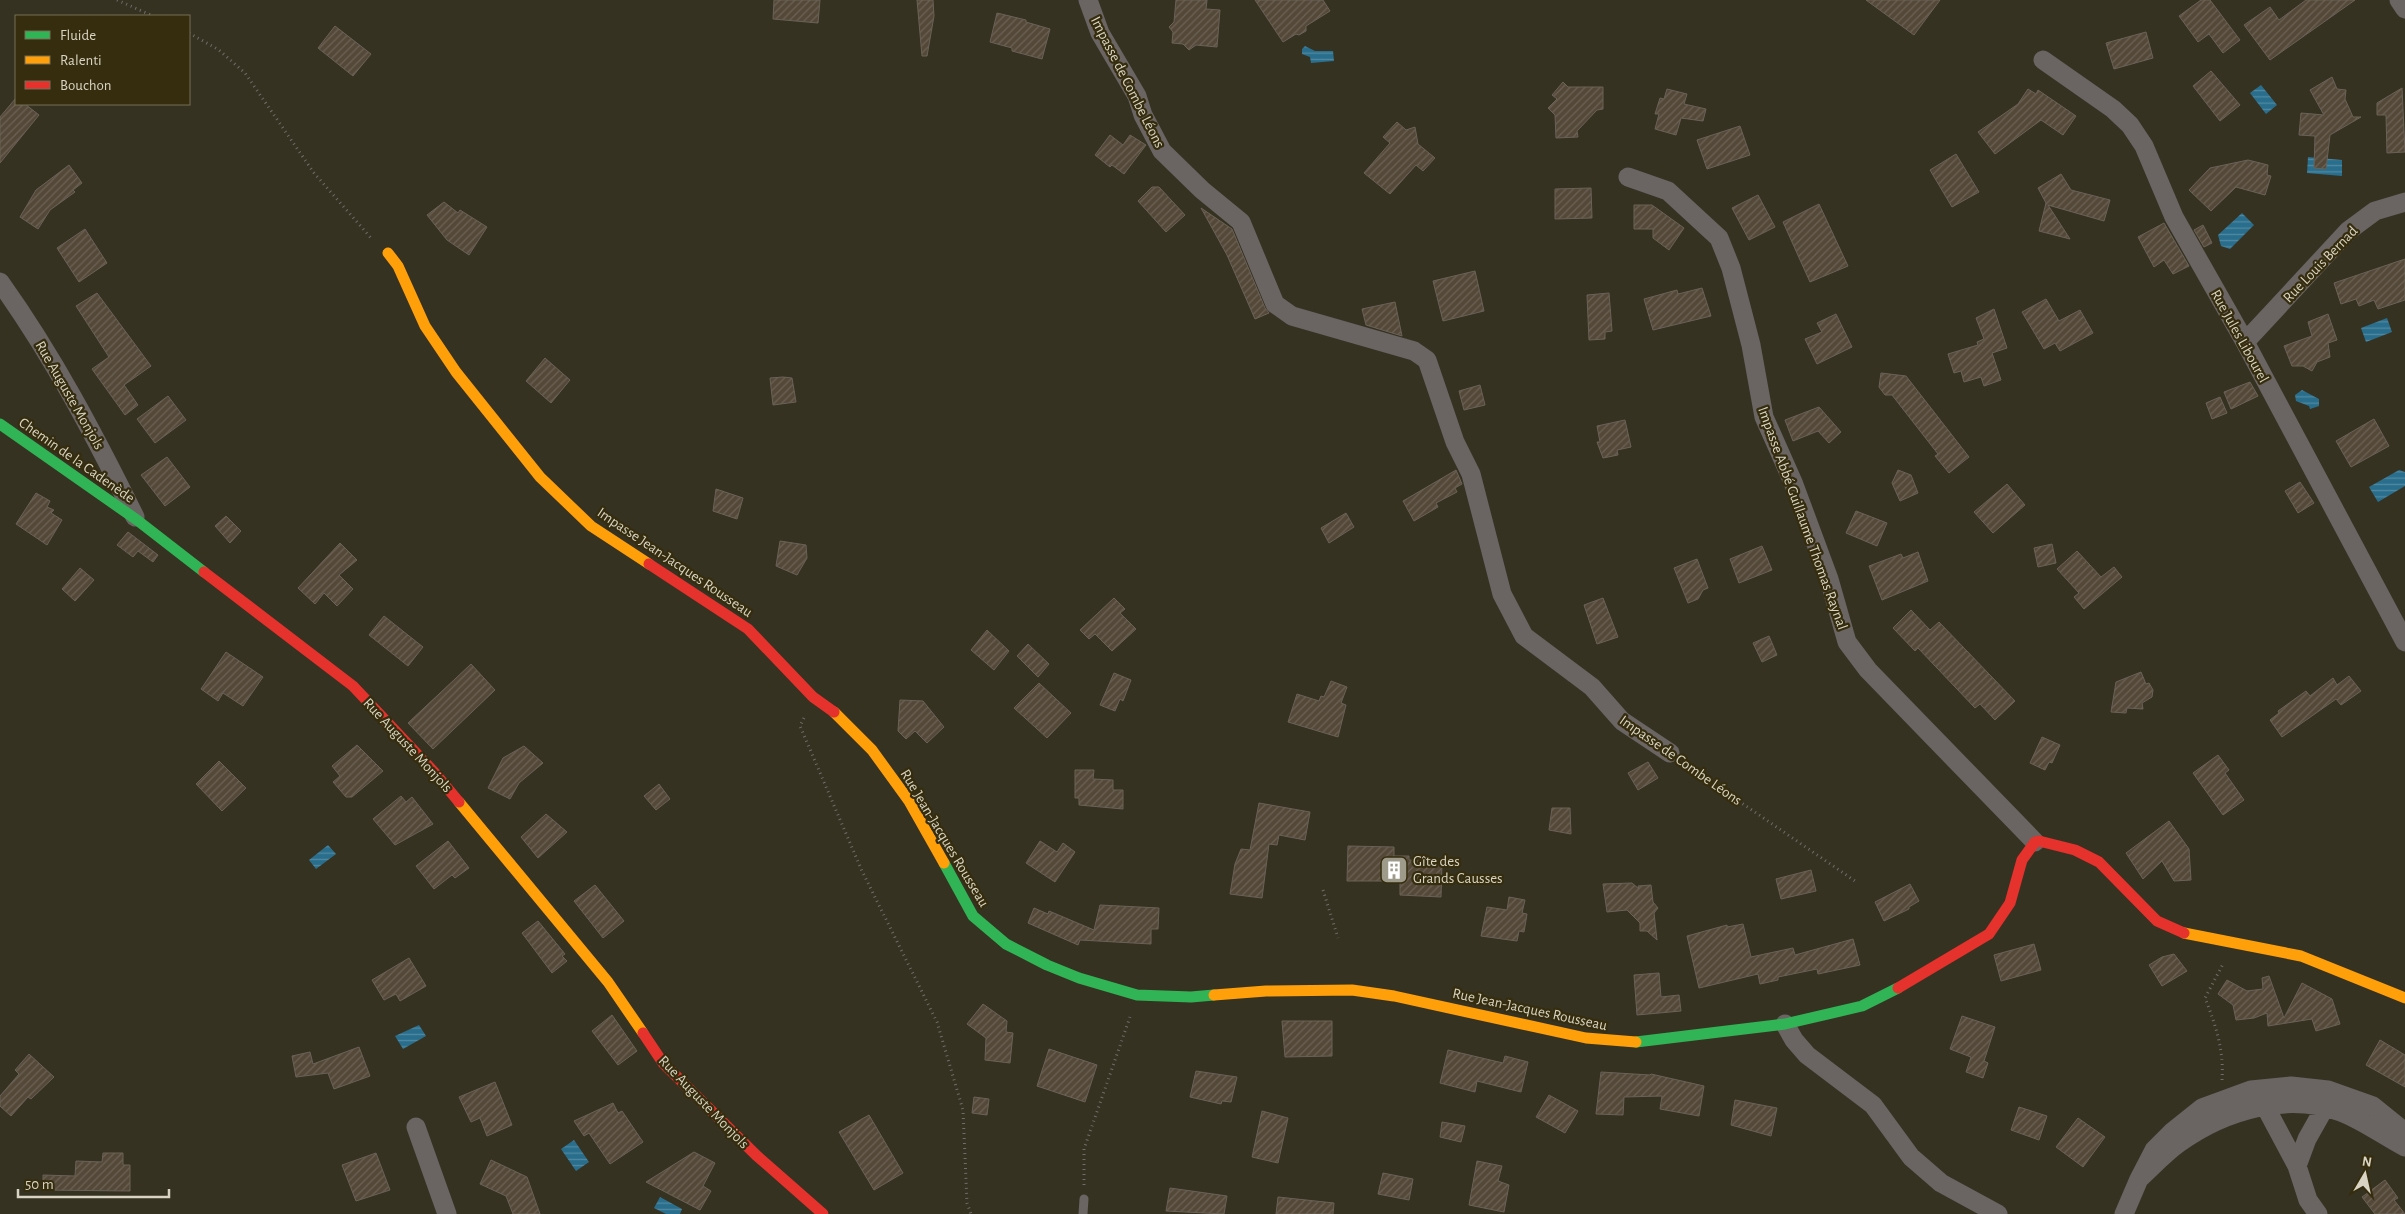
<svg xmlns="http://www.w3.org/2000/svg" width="2405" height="1214" font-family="'Alegreya Sans',sans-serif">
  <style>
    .water { fill: url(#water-rules) }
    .building { fill: url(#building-hatch); stroke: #6a6257 }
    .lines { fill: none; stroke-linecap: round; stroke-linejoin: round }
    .path { stroke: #716d68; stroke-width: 3; stroke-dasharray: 1 4; stroke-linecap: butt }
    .lane { stroke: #6a6463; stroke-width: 9 }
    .street { stroke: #6a6463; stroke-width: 19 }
    .fast { stroke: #30b455; stroke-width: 11 }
    .slow { stroke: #ff9f0a; stroke-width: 11 }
    .jam { stroke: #e5322d; stroke-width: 11 }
    .labels { text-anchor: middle; stroke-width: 4.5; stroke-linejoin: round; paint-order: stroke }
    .street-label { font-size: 15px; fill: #d8d3c2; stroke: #352d0e }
    .poi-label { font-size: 15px; fill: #d8d3c2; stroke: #352d0e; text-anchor: start }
  </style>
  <defs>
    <pattern id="water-rules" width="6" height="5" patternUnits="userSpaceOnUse" patternTransform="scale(1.25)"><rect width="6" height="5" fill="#296f8d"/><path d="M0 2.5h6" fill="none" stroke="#5189a0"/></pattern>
    <pattern id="building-hatch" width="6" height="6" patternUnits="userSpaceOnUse" patternTransform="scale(1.25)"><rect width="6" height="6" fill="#544839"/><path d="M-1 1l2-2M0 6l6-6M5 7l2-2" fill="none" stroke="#6c6254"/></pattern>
  </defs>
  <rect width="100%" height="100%" fill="#363221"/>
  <path class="water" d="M1305,46L1315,51H1333L1334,61L1311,63L1310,57L1302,54V49Z
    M2261,85L2277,105L2266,114L2250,93Z
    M2308,157L2342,160V176L2307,173Z
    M2242,213L2254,225L2230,249L2221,246L2218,235Z
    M2387,318L2392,332L2366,342L2361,328Z
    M2302,390L2319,399V406L2310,409L2309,406L2296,401L2295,395Z
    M2399,470L2405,472V486L2378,502L2369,487Z
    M328,845L336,854L316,869L309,860Z
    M419,1025L426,1036L403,1049L395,1036Z
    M574,1140L589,1162L576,1171L561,1149Z
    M660,1197L682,1209L680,1214H666L654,1208Z"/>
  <path class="building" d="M774,0H820L818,23L773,19Z
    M917,0H933L934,16L927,56H922Z
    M1176,0H1207L1206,9L1220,10L1217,47L1196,45L1189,50L1183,44L1172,43L1173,32L1169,27L1174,22Z
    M1255,0H1323L1330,11L1306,26V31L1299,35L1296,34L1283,42Z
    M1866,0H1940L1914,35Z
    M2201,0H2210L2240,40L2223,53L2209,34L2198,42L2179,16Z
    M2306,0H2355L2270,60L2244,25L2270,7L2279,20Z
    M997,13L1026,20V22L1050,29L1042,59L1012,51V48L990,42Z
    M335,26L371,54L353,76L318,48Z
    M2146,32L2153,58L2114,69L2106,43Z
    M2211,71L2240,105L2220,121L2193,86Z
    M2332,77L2337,89L2346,90L2345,99L2353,117H2361L2330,135L2326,169L2314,168L2315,136L2299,135L2301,113L2324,115L2310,90Z
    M1563,82L1568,87H1603V109L1597,110L1577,131L1578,137L1556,138L1555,115L1548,108L1557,99L1552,95Z
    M2402,88L2405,152L2387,153L2386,115H2377V103Z
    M1667,89L1687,94L1684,104L1706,109L1703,121L1681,118L1676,135L1655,129L1659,114H1655L1660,98L1664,99Z
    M2028,89L2036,94L2038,90L2076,116L2063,135L2041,120L1995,154L1978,132L2018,104Z
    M16,98V104H25L39,115L0,163V117Z
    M1397,122L1406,130L1415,127L1418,144L1435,158L1423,171L1416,165L1390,194L1364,173L1390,143L1383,137Z
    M1740,126L1750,155L1707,169L1697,140Z
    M1110,135L1123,145L1130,135L1146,145L1124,174L1112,165L1110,167L1095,155Z
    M1956,154L1979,192L1952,207L1930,170Z
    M2248,160L2268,165L2267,175L2271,176L2265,195L2236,187L2211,211L2189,190L2210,168Z
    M69,165L82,183L73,190L75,192L50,210L38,229L20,217L36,190Z
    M2061,174L2071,190L2110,200L2104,221L2048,205L2070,239L2039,231L2046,203L2038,188Z
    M1152,187H1159L1185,215L1166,232L1138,201Z
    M1591,188L1592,218L1555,219V189Z
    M1758,195L1775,227L1749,240L1732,208Z
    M444,202L458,213L460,210L487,227L469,255L447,240L427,215Z
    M1819,204L1848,266L1810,282L1783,222Z
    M1634,205H1652L1684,228L1669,250L1653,238V229H1634Z
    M1201,208L1232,229L1265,308L1269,313L1255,319L1227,255Z
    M2164,223L2189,266L2173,274L2164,260L2154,267L2138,237Z
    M2203,225L2212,243L2204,247L2194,230Z
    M85,229L107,263L79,282L57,248Z
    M2405,259V300L2378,309L2374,300L2359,306L2356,299L2341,304L2334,283Z
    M1475,271L1484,311L1443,321L1433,281Z
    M1702,288L1711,316L1653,330L1644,299L1677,290L1678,294Z
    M97,293L151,366L124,385L138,405L125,415L92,369L109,357L76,306Z
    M1609,293L1612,331L1605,332V339L1589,340L1587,295Z
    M2046,299L2059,321L2080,310L2093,333L2060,351L2055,343L2044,349L2022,312Z
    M1395,302L1402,336L1366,325L1362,309Z
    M1994,309L2007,348L1992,353L2001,380L1984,386L1981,377L1964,382L1961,371L1954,373L1948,354L1978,345L1977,342L1984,339L1976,318Z
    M1836,314L1852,347L1817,364L1805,339L1822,332L1817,323Z
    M2328,314L2337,340L2328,343L2330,357L2317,362L2312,371L2303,366H2292L2284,346L2312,336L2308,322Z
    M545,358L570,380L551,403L526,381Z
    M1881,373L1906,376L1969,457L1949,473L1935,456L1938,454L1892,395H1885L1879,387Z
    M783,377L792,378L796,402L773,405L770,378Z
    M2250,382L2258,396L2231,409L2224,392Z
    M1480,385L1485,405L1464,410L1459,391Z
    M168,396L186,420L155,443L137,419Z
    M2220,397L2227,413L2212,419L2206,403Z
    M1819,407L1841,432L1829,443L1818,431L1793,441L1785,420Z
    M2374,419L2389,446L2351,467L2336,441Z
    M1625,420L1631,447L1617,450L1618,455L1603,458L1597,442H1600L1597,426Z
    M167,457L190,487L165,506L141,475Z
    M1456,470L1462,484L1455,488L1457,492L1436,503L1438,507L1414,521L1403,501Z
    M1898,470L1911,475L1918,493L1900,501L1892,483Z
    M2300,482L2314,503L2298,513L2285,491Z
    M2007,484L2025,505L1993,533L1974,512Z
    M716,489L743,498L737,519L713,511Z
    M36,493L50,501L47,507L54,510L51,513L62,520L47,545L16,524Z
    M1856,511L1887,523L1877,546L1846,533Z
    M1346,513L1354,527L1329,543L1321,528Z
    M226,516L241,531L230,543L215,526Z
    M128,532L158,555L153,562L138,551L133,557L117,545Z
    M780,541L806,545L807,558L797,575L776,566Z
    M340,543L357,560L339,575L353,589L337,606L324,593L315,604L298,588Z
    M2052,544L2056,563L2038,567L2034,548Z
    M1762,546L1772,570L1739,583L1730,559Z
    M2077,551L2101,577L2114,567L2122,577L2084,609L2074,597L2079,593L2057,569Z
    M1918,552L1928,581L1882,600L1869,566L1901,554L1903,558Z
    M1697,559L1708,588L1703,590L1698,599L1688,603L1674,568Z
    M80,568L94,580L75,601L62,589Z
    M1114,598L1125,609L1120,613L1136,629L1112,651L1095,634L1089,639L1080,630Z
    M1603,598L1618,637L1597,644L1584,605Z
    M1911,610L1930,630L1939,622L2015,701L1995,720L1980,704L1975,708L1918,648L1915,651L1893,628Z
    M384,616L423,647L408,666L369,635Z
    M987,630L1009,651L994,670L971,650Z
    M1769,636L1777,655L1762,662L1753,643Z
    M1028,644L1049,664L1038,677L1017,656Z
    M226,652L263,677L243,706L223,693L218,701L201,689Z
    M471,664L495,690L433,749L408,723Z
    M2141,672L2146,684L2149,683L2153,690L2152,697L2142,703L2143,709L2127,708L2126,713L2111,712L2116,682Z
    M1114,673L1131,680L1123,701L1120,699L1115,711L1100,705Z
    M2349,676L2361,691L2341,705L2336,699L2282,737L2270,720L2279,713L2278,711L2306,691L2310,696L2333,678L2337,685Z
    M1331,681L1347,687L1341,703L1346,705L1338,737L1288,722L1297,694L1319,701L1321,696L1324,697Z
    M1039,683L1071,713L1047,738L1014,708Z
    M900,700L923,701L944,727L927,743L915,731L906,739L898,731Z
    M2042,737L2060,745L2052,763L2049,762L2045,770L2030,763Z
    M357,745L383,771L352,797H346L333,782L340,776L332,766Z
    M524,746L543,763L519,783L510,799L488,788L503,758Z
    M2218,755L2229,770L2225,773L2244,800L2223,815L2193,773Z
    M219,761L246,788L222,811L196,784Z
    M1648,762L1658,778L1638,790L1628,773Z
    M1075,770H1094L1093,779L1113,780V790H1123V809L1079,805V798H1075Z
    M659,784L670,799L656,810L644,796Z
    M401,796L406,802L412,797L433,824L395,845L373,819Z
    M1259,803L1310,812L1305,840L1279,835L1277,845L1269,844L1262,898L1230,894L1235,864L1241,849L1250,850Z
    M1552,808H1570L1571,834L1549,830Z
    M546,814L567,832L538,858L521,837Z
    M2169,821L2189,849L2191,880L2174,881L2162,861L2143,879L2126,853Z
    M448,841L469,868L455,878L452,875L434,889L416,866Z
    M1040,841L1057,852L1063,843L1075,852L1055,882L1026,863Z
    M1348,846L1394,847V856H1409V860L1442,861L1441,897L1400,895V881H1347Z
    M1811,870L1816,891L1781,899L1776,879Z
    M1632,883L1639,889L1638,886L1651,885L1653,902L1658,908L1654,913L1657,940L1647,931H1640V923L1627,910L1607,912L1603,884Z
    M1910,884L1919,901L1909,907V909L1884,921L1875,902Z
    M595,885L624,921L603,938L574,901Z
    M1509,897L1525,900L1522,913L1527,914L1524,932L1519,931L1517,941L1481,936L1487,907L1507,910Z
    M1100,905L1159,908L1158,929H1151V944L1080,940L1078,945L1028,923L1034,908L1048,914L1049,911L1094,930Z
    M538,921L565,954L562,956L567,961L552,973L522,933Z
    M1743,924L1751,957L1793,948L1795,955L1853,939L1860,965L1818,974L1817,969L1778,977V980L1760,984L1758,974L1699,988L1687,936L1727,925V927Z
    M2034,944L2041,970L2001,981L1994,955Z
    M2174,954L2187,971L2162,986L2149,965L2162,957Z
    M409,958L426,986L400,1001L396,994L384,1000L372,980Z
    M1659,973L1661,997L1679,995L1681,1011L1637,1015L1634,975Z
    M2269,976L2284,1018L2302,983L2332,999L2340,1024L2316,1031L2312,1019L2268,1026L2267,1013L2254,1018L2236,1020L2233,1005L2218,994L2227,980L2247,991L2263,989L2262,978Z
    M983,1004L1007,1021L1006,1032L1013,1033L1010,1063L985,1060L986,1038L967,1024Z
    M612,1015L637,1051L618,1065L592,1031Z
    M1962,1016L1995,1027L1984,1061L1988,1063L1983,1078L1966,1072L1971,1057L1950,1049Z
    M1282,1021H1332V1056L1285,1057Z
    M2380,1040L2405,1055V1087L2366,1065Z
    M359,1047L370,1076L334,1089L328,1073L296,1077L292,1056L310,1052L313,1064Z
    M1049,1049L1097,1065L1085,1102L1037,1086Z
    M1448,1050L1503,1063L1505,1056L1528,1062L1521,1092L1477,1081L1475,1092L1440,1083Z
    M29,1054L54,1077L31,1099L28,1097L11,1116L0,1106V1096L19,1074L15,1070Z
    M1196,1071L1237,1077L1231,1102L1222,1101L1221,1104L1190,1097Z
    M1601,1072L1650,1075L1651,1074L1704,1086L1699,1116L1660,1109L1662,1096L1624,1097L1623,1115L1596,1114Z
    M495,1082L512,1125L487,1136L480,1118L471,1122L459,1097Z
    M1549,1095L1578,1111L1565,1133L1536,1117Z
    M974,1097L989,1099L987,1115L972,1113Z
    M1735,1100L1777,1108L1771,1136L1731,1125Z
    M613,1103L618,1113L622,1111L643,1142L610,1164L589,1133L584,1136L574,1121Z
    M2019,1107L2047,1116L2039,1140L2011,1130Z
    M1262,1111L1288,1118L1278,1163L1252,1157Z
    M869,1115L903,1173L874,1190L839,1132Z
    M2078,1118L2105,1137L2083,1167L2056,1147Z
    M1442,1122L1465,1126L1461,1142L1440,1137Z
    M694,1152L715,1163L703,1186L711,1191L700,1210L646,1182Z
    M103,1153H123V1165H130V1191L43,1190V1175L75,1176L76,1161L102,1162Z
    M376,1153L390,1190L356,1201L342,1165Z
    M491,1160L527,1177L540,1214H513L506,1196L480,1184Z
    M1477,1161L1502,1166L1498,1181L1509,1185L1504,1212L1469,1205Z
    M1383,1173L1413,1179L1409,1200L1378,1194Z
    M2385,1180L2398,1198L2394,1200L2405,1214H2375L2362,1197Z
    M1170,1188L1227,1196L1224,1214L1166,1211Z
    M1278,1197L1334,1203L1333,1214H1276Z"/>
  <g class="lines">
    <path class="path" d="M117,0L153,16
      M189,33L219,50L245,73L314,173L371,238
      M804,718L800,726L862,871L937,1022L963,1110L967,1203L971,1214
      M1685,764L1855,881
      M1323,890L1338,938
      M2222,1080C2224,1050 2216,1026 2205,998L2223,964
      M1084,1185V1149L1130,1017"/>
    <path class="lane" d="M1083,1214L1084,1199"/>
    <path class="street" d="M1088,0L1100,33L1137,96L1143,115L1162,151L1202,190L1241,222L1275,304L1292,316L1414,351L1427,360L1455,442L1471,474L1502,594L1524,636L1592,687L1622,721L1670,753
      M2399,0L2405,9
      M2043,60L2113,109L2130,125L2144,146L2174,217L2245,342L2405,642
      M1628,177L1668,191L1719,238L1731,268L1751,345L1764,417L1793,482L1829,579L1847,642L1868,670L2035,842
      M0,282C53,356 95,436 135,517
      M2245,342L2348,231L2375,211L2405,202
      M1785,1024L1794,1040L1807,1055L1873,1105L1911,1157L1941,1183L1998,1214
      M2265,1106L2297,1166L2308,1200L2318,1214
      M416,1127L447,1214
      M2405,1132L2373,1106L2328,1090L2291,1086L2251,1090L2202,1108L2172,1132L2154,1150L2139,1179C2152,1167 2165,1153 2179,1143C2225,1110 2287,1092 2341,1112C2364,1121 2384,1136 2405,1147
      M2297,1166L2307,1139L2325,1107
      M2124,1214L2139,1179"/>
    <path class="fast" d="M0,424L137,520L204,572
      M944,863L973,916L1006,944L1047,965L1079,978L1137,995L1191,997L1214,995
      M1636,1042L1785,1024L1862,1006L1898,988"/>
    <path class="slow" d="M388,253L398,266L425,326L456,372L540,477L591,526L649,564
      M834,712L872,750L909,801L944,863
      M459,802L608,982L643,1033
      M2184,933L2301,956L2405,998
      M1214,995L1266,991L1352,990L1394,996L1586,1038L1636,1042"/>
    <path class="jam" d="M649,564L748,629L813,697L834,712
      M204,572L353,686L434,772L459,802
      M1898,988L1989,934L2010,903L2022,860L2035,842L2039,841L2075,850L2099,862L2157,921L2184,933
      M643,1033L663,1063L756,1155L823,1214"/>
  </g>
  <defs>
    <g id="building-square" transform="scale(1.4375)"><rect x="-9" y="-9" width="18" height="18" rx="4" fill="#9f9b8a" stroke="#352d0e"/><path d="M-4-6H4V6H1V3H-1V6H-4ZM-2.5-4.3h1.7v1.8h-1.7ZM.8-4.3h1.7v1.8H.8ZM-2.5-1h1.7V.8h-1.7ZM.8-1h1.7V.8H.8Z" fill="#fff"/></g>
  </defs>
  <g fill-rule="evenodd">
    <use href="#building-square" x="1394" y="870"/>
  </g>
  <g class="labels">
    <g class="street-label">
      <text transform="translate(1128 82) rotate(63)" y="5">Impasse de Combe Léons</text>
      <text transform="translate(2320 264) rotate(-46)" y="5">Rue Louis Bernad</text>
      <text transform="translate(2240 336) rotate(61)" y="5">Rue Jules Libourel</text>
      <text transform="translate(70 395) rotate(60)" y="5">Rue Auguste Monjols</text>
      <text transform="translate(77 460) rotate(35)" y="5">Chemin de la Cadenède</text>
      <text transform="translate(1803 518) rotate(70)" y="5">Impasse Abbé Guillaume Thomas Raynal</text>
      <text transform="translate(675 562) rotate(34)" y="5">Impasse Jean-Jacques Rousseau</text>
      <text transform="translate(408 745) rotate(47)" y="5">Rue Auguste Monjols</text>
      <text transform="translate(1681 760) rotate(35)" y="5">Impasse de Combe Léons</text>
      <text transform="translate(945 838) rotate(59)" y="5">Rue Jean-Jacques Rousseau</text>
      <text transform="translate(1530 1009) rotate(12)" y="5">Rue Jean-Jacques Rousseau</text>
      <text transform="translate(704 1102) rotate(46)" y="5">Rue Auguste Monjols</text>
    </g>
    <g class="poi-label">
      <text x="1413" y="866">Gîte des<tspan x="1413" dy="17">Grands Causses</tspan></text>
    </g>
  </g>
  <rect x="15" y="15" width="175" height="90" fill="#352d0e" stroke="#766f56"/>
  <rect x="25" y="31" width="25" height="8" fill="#30b455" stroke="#766f56"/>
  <text x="60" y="40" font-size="15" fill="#d8d3c2">Fluide</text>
  <rect x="25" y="56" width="25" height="8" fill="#ff9f0a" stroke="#766f56"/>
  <text x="60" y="65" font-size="15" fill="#d8d3c2">Ralenti</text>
  <rect x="25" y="81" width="25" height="8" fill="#e5322d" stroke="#766f56"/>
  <text x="60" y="90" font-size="15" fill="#d8d3c2">Bouchon</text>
  <g transform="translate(2365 1174) rotate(9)" stroke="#352d0e" stroke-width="4" paint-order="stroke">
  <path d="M0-4L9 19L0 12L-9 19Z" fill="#d8d3c2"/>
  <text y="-8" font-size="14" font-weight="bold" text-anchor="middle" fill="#d8d3c2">N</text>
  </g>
  <path d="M18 1189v8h151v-8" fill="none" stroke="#d8d3c2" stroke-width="2.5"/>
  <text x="25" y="1189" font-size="15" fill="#d8d3c2" stroke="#352d0e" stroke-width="4" paint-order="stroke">50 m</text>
</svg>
